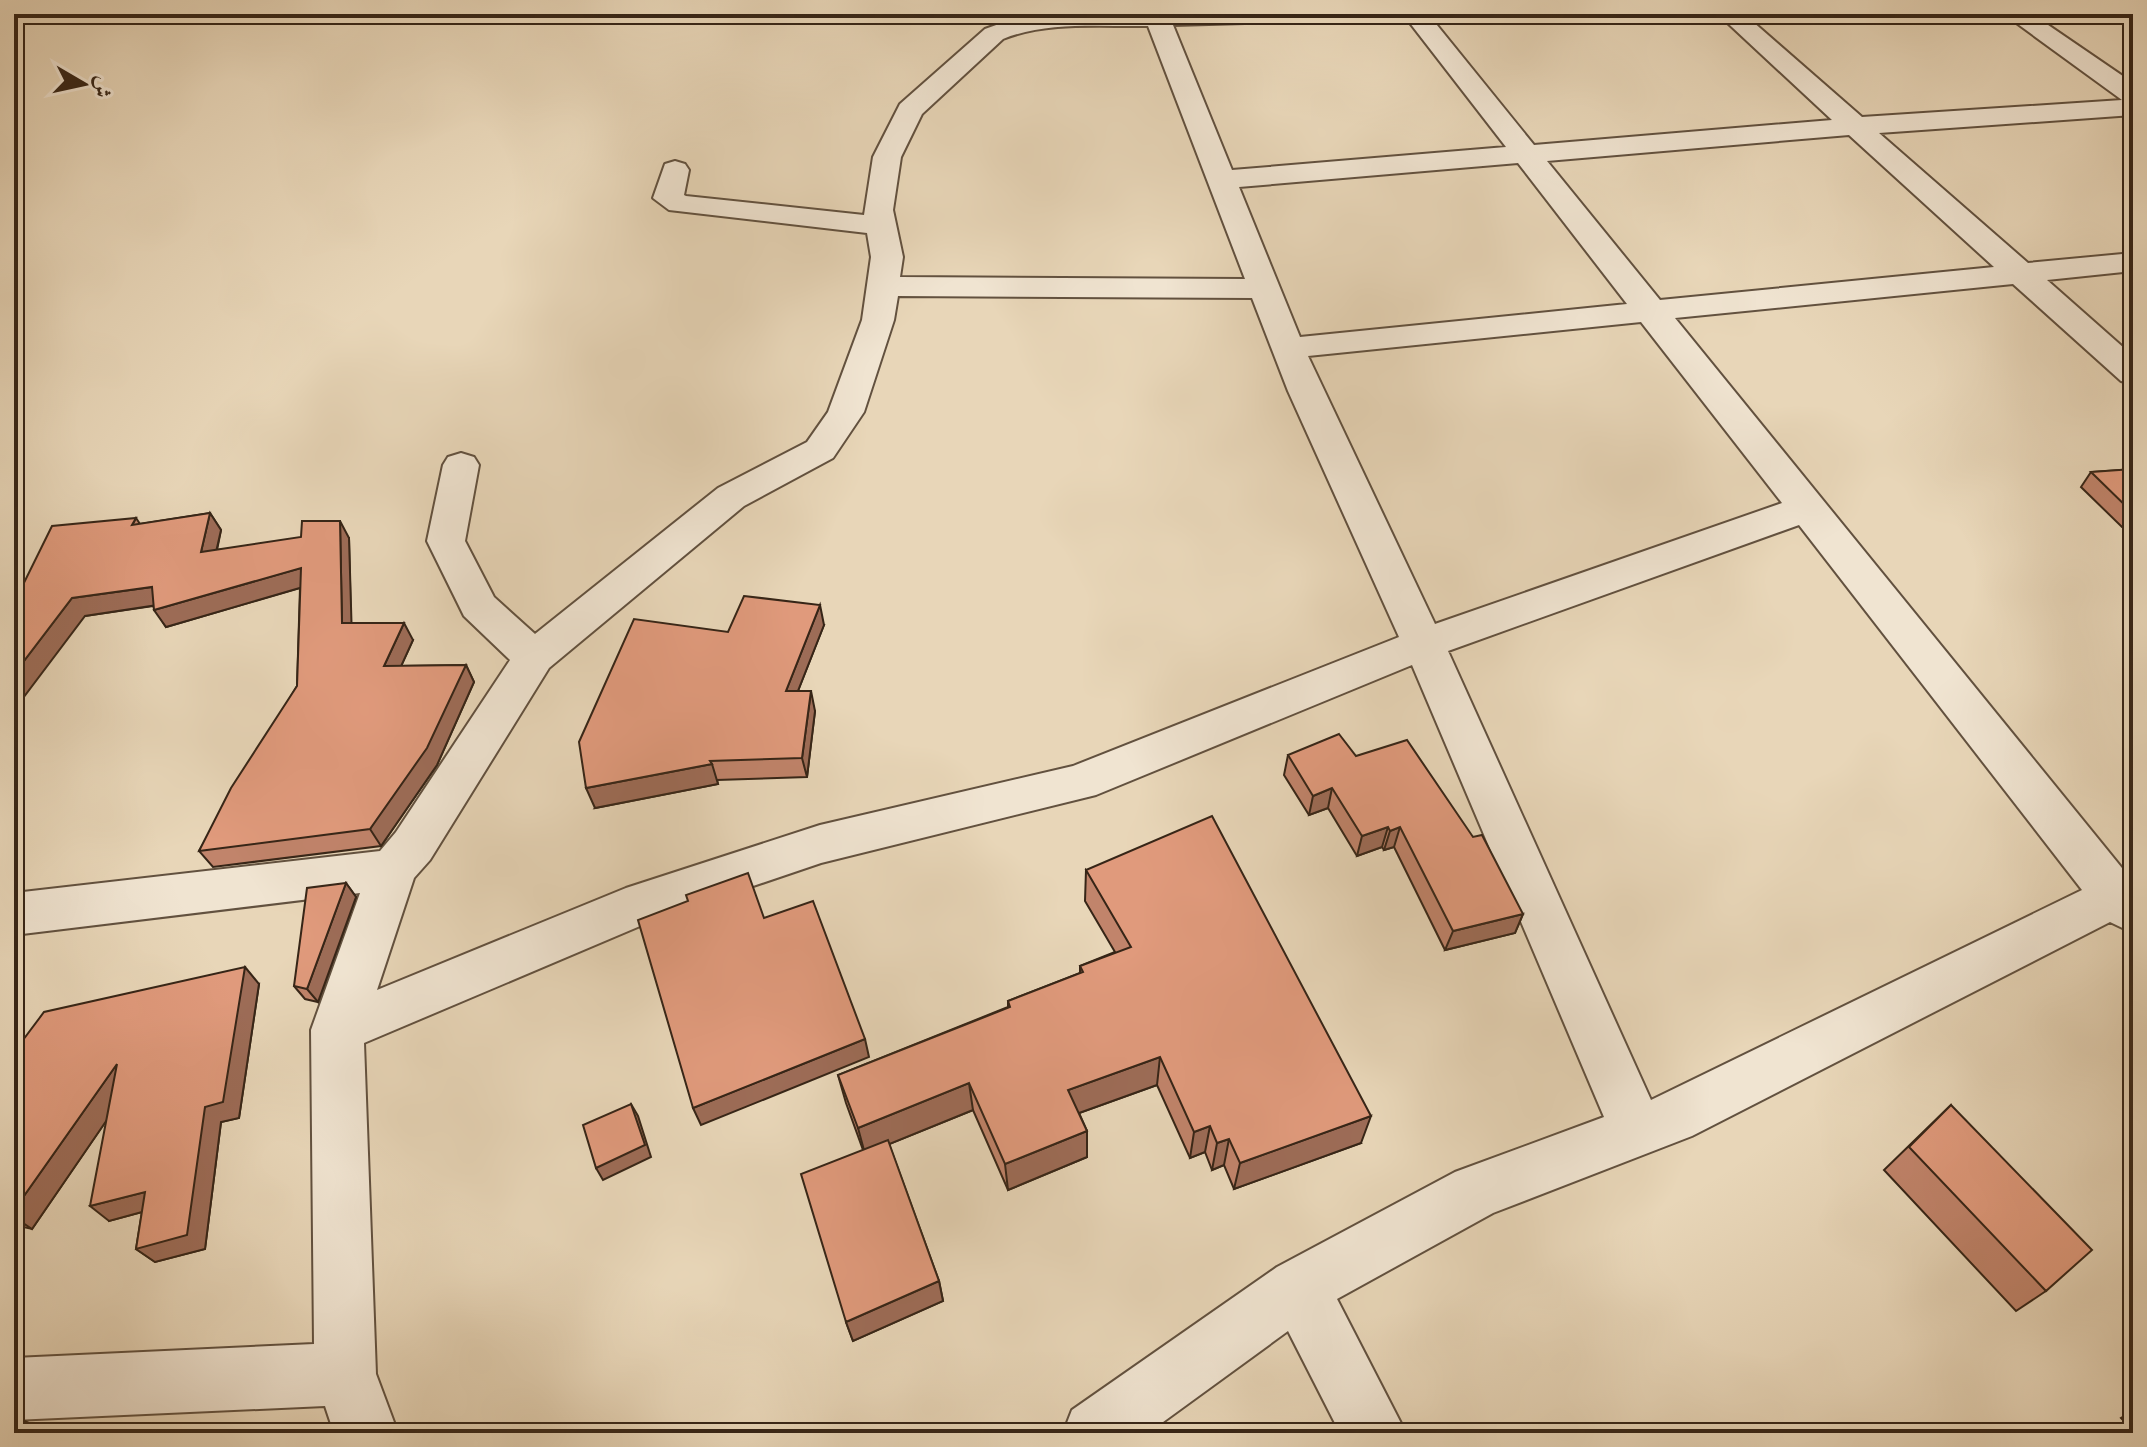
<svg xmlns="http://www.w3.org/2000/svg" width="2147" height="1447" font-family="Cardo,Amiri,serif">
  <style>
    .lines { fill: none; stroke-linecap: round; stroke-linejoin: round }
    .minor-casing { stroke: #62513f; stroke-width: 4 }
    .minor { fill: #f0e4d1; fill-rule: evenodd }
    .wall { fill: #c1846b; stroke: #362517; stroke-width: 2 }
    .shaded-wall { fill: #9d6c57; stroke: #362517; stroke-width: 2 }
    .building { fill: #e09a7c; stroke: #362517; stroke-width: 2 }
  </style>
  <rect width="100%" height="100%" fill="#e8d6b8"/>
  <filter id="stains"><feTurbulence type="fractalNoise" baseFrequency=".0025" numOctaves="4"/><feColorMatrix values="0 0 0 0 .2 0 0 0 0 .09 0 0 0 0 .02 0 0 0 .5 -.17"/></filter>
  <radialGradient id="worn" r=".72"><stop offset=".6" stop-color="#630" stop-opacity="0"/><stop offset="1" stop-color="#630" stop-opacity=".3"/></radialGradient>
  <g class="lines">
    <g class="minor-casing">
      <path id="minor" d="M1045,14H1329L1326,19L1317,21L1173,25L1232,170L1506,147L1403,14H1428L1534,145L1832,120L1718,14H1744L1862,117L2122,100L2004,14H2032L2133,83V115L1879,133L2028,263L2133,253V271L2047,280L2133,356V384L2121,381L2013,284L1675,318L2126,873L2133,872V933L2110,922L1692,1136L1493,1213L1337,1299L1406,1433H1340L1288,1331L1148,1433H1063L1072,1410L1277,1267L1455,1172L1604,1117L1412,665L1096,795L821,863L659,918L364,1043L376,1374L398,1433H334L325,1406L14,1420V1358L314,1344L311,1030L360,893L14,935V893L380,851L396,832L510,660L464,616L427,541L443,465L448,457L461,453L474,457L479,465L465,541L494,597L535,634L718,488L807,442L828,412L862,320L871,257L867,233L669,210L653,198L665,164L675,161L685,164L689,170L684,195L686,196L864,215L873,157L900,104L985,29L1013,19ZM1148,26L1245,279L900,277L903,257L893,210L901,157L922,114L1003,39C1047,21 1101,27 1148,26ZM1849,135L1994,267L1660,300L1547,161ZM1518,163L1627,304L1300,337L1239,187ZM898,296L1252,298L1288,391L1399,637L1073,766L820,825L626,888L377,990L414,878L430,860L549,668L744,506L833,458L864,412L894,320ZM1641,322L1782,503L1435,624L1308,356ZM1799,525L2082,890L1651,1100L1448,651Z"/>
    </g>
    <use href="#minor" class="minor"/>
  </g>
  <path class="wall" d="M2133,469V526L2122,527L2081,487L2091,472Z
    M210,513L221,530L217,550L349,538L351,623L413,640L401,666L466,665L474,682L437,765L381,846L213,867L199,851L297,686L300,588L166,627L153,606L85,616L136,518L140,524Z
    M824,625L798,691L815,711L807,777L717,780L718,784L595,808L728,632Z
    M1288,755L1356,756L1523,914L1515,933L1445,950L1394,847L1384,850L1382,847L1357,856L1328,808L1309,815L1284,775Z
    M1086,870L1361,1143L1234,1189L1224,1165L1212,1170L1205,1152L1190,1158L1157,1085L1079,1113L1087,1131V1157L1008,1190L973,1110L889,1144L939,1281L943,1301L853,1341L846,1322L863,1150L846,1103L838,1075L1008,1007V1001L1080,973V966L1115,952L1085,901Z
    M346,883L356,897L318,1002L305,999L294,986Z
    M259,984L239,1118L221,1122L205,1249L155,1262L136,1249L142,1212L109,1221L106,1121L32,1229L14,1225V1052Z
    M1951,1105L2046,1291L2016,1311L1884,1170Z
    M2133,1411V1431L2121,1418Z"/>
  <path class="shaded-wall" d="M210,513L221,530L212,570L201,552Z
    M340,521L349,538L352,640L342,623Z
    M301,568L310,585L166,627L154,610Z
    M152,587L164,604L85,616L14,710V674L72,598Z
    M820,605L824,625L790,711L786,691Z
    M404,623L413,640L393,684L384,666Z
    M466,665L474,682L437,765L381,846L370,829Z
    M811,691L815,711L807,777L802,758Z
    M712,764L718,784L595,808L586,788Z
    M1332,788L1328,808L1309,815L1313,796Z
    M1388,827L1382,847L1357,856L1362,836Z
    M1400,827L1394,847L1384,850L1390,831Z
    M346,883L356,897L318,1002L307,989Z
    M1523,914L1515,933L1445,950L1453,931Z
    M245,967L259,984L239,1118L221,1122L205,1249L155,1262L136,1249L205,1107Z
    M865,1039L869,1057L701,1125L693,1108Z
    M1160,1057L1157,1085L1068,1117V1090Z
    M117,1064L135,1079L32,1229L14,1217V1210Z
    M969,1083L973,1110L865,1154L858,1128Z
    M631,1104L638,1116L651,1157L603,1180L596,1168Z
    M1371,1116L1361,1143L1234,1189L1240,1163Z
    M1210,1126L1205,1152L1190,1158L1194,1132Z
    M1087,1131V1157L1008,1190L1005,1164Z
    M1229,1139L1224,1165L1212,1170L1217,1143Z
    M145,1192L164,1206L109,1221L90,1206Z
    M939,1281L943,1301L853,1341L846,1322Z"/>
  <path class="building" d="M2133,469V513L2091,472Z
    M210,513L201,552L301,537L302,521H340L342,623H404L384,666L466,665L427,748L370,829L199,851L231,788L297,686L301,568L154,610L152,587L72,598L14,674V603L52,526L136,518L132,525Z
    M744,596L820,605L786,691H811L802,758L710,761L712,764L586,788L579,742L634,619L728,632Z
    M1339,734L1356,756L1407,740L1473,837L1482,835L1523,914L1453,931L1400,827L1390,831L1388,827L1362,836L1332,788L1313,796L1288,755Z
    M1212,816L1371,1116L1240,1163L1229,1139L1217,1143L1210,1126L1194,1132L1160,1057L1068,1090L1087,1131L1005,1164L969,1083L858,1128L838,1075L1010,1007L1008,1001L1083,972L1080,966L1131,947L1086,870Z
    M748,873L764,918L813,901L865,1039L693,1108L638,920L688,901L686,895Z
    M346,883L307,989L294,986L307,888Z
    M245,967L223,1102L205,1107L187,1235L136,1249L145,1192L90,1206L117,1064L14,1210V1052L44,1012Z
    M631,1104L645,1145L596,1168L583,1125Z
    M1951,1105L2092,1250L2046,1291L1909,1147Z
    M888,1140L939,1281L846,1322L801,1174Z
    M14,1416L50,1433H14Z"/>
  <rect width="2147" height="1447" fill="none" stroke="#e8d6b8" stroke-width="48"/>
  <rect x="16" y="16" width="2115" height="1415" fill="none" stroke="#362517" stroke-width="4"/>
  <rect x="24" y="24" width="2099" height="1399" fill="none" stroke="#362517" stroke-width="2"/>
  <g transform="translate(84 84) rotate(99)" stroke="#f0e4d1" stroke-width="6" paint-order="stroke">
  <path d="M0-6L14 30L0 20L-14 30Z" fill="#362517"/>
  <text y="-12" font-size="22" font-weight="bold" text-anchor="middle" fill="#362517">ش</text>
  </g>
  <rect width="100%" height="100%" filter="url(#stains)"/>
  <rect width="100%" height="100%" fill="url(#worn)"/>
</svg>
